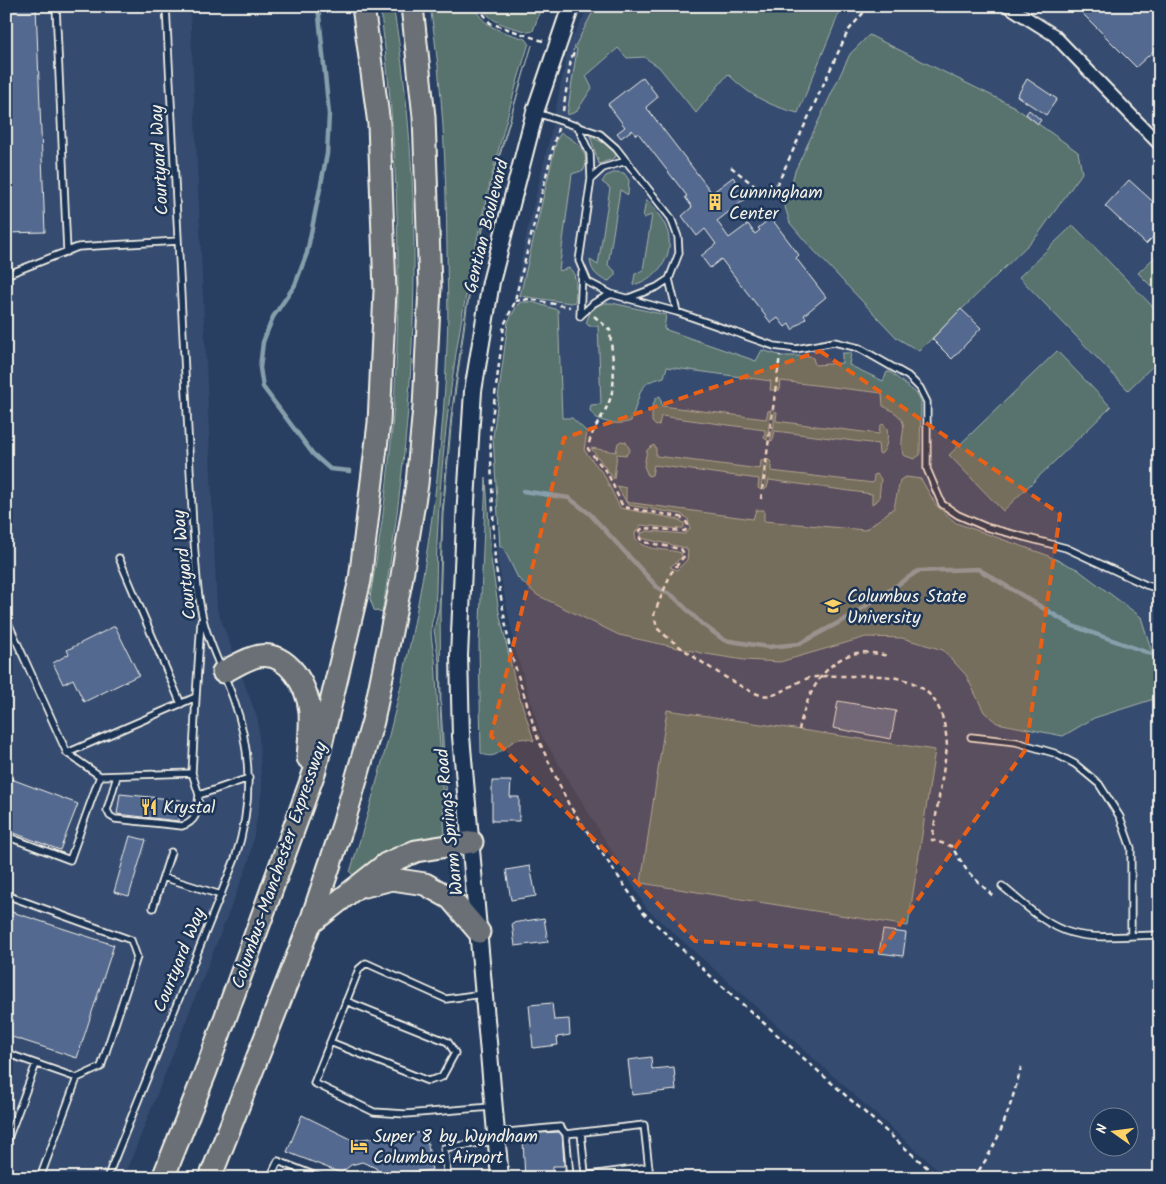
<svg xmlns="http://www.w3.org/2000/svg" width="1166" height="1184" font-family="Kalam,sans-serif">
  <style>
    .built { fill: #354c70; fill-rule: evenodd }
    .green { fill: #59726e; stroke: #a6b2ab }
    .lines { fill: none; stroke-linecap: round; stroke-linejoin: round }
    .stream { stroke: #869fab; stroke-width: 4.5 }
    .building { fill: #52698f; stroke: #f4f1e8 }
    .lane-casing { stroke: #f4f1e8; stroke-width: 9 }
    .street-casing { stroke: #f4f1e8; stroke-width: 15 }
    .secondary-casing { stroke: #f4f1e8; stroke-width: 20 }
    .highway-casing { stroke: #f4f1e8; stroke-width: 25 }
    .path { stroke: #f4f1e8; stroke-width: 2.5; stroke-dasharray: 5 4; stroke-linecap: butt }
    .lane { stroke: #1d3557; stroke-width: 5.5 }
    .street { stroke: #1d3557; stroke-width: 11 }
    .secondary { stroke: #1d3557; stroke-width: 16 }
    .highway { stroke: #6a7074; stroke-width: 21 }
    .marked { fill: #e96117; fill-opacity: 0.2; stroke: #e96117; stroke-width: 4; stroke-dasharray: 10 6; stroke-linejoin: round }
    .labels { text-anchor: middle; stroke-width: 5; stroke-linejoin: round; paint-order: stroke }
    .street-label { font-size: 18px; fill: #f4f1e8; stroke: #1d3557 }
    .poi-label { font-size: 18px; fill: #f4f1e8; stroke: #1d3557; text-anchor: start }
  </style>
  <rect width="100%" height="100%" fill="#283f62"/>
  <filter id="ink" filterUnits="userSpaceOnUse"><feTurbulence type="fractalNoise" baseFrequency=".02" numOctaves="2"/><feDisplacementMap in="SourceGraphic" scale="10" xChannelSelector="R" yChannelSelector="G"/><feConvolveMatrix kernelMatrix="1 2 1 2 8 2 1 2 1" color-interpolation-filters="sRGB"/></filter>
  <g filter="url(#ink)">
    <path class="built" d="M6,6H190L217,609L258,720L262,791L249,861L124,1178H6Z
      M589,6H1160V1178H947L647,909L541,735L515,649L498,562V444L509,323L526,236L549,141L569,44ZM1098,1116H1128V1146H1098Z"/>
    <path class="green" d="M380,6H393C428,205 416,415 382,613L374,610L370,599L371,591C406,397 405,201 380,6Z
      M430,6H474C484,29 504,32 526,39L529,43C478,206 445,372 437,542C436,564 437,585 435,607C435,614 431,621 431,629C431,639 433,649 435,659L445,838L354,876L350,872C404,702 441,523 447,345C449,312 447,280 447,248C446,167 443,86 430,6Z
      M482,6H542L533,31L529,32C511,27 490,24 482,6Z
      M596,6H842L798,113C769,106 749,95 728,74L696,113L659,67L644,57L627,58L618,48L586,76L592,88L576,112L567,115L577,49L574,48Z
      M869,35L1013,106L1078,152L1082,173L1037,236L919,351L897,338L805,241L790,223L785,207L795,171L850,54Z
      M532,45L498,162L485,220L467,308L452,417L443,514L440,609L441,708L449,832L442,765L439,662L434,630L439,608L442,513L451,416L466,308L483,220L495,168Z
      M561,133C575,140 591,152 584,170L572,174L559,271L569,268C578,274 576,291 575,302L571,303L520,296L557,139Z
      M590,136L604,143L616,154L615,158L599,164Z
      M616,172L624,173L629,180L628,195L620,190L608,265L615,271V275L609,281C598,279 591,271 590,260L598,265L610,188L602,182L606,176Z
      M646,199C653,207 660,215 665,225C678,252 660,278 633,285L635,274L643,270L652,215L643,218Z
      M1073,225L1160,314V359L1128,390L1019,277Z
      M1160,252V295L1138,273Z
      M522,302H532L558,310L562,418H572L587,432L584,450L604,475L620,508L677,519L684,523V527L680,529L641,525L635,533C634,552 668,548 681,553L682,557L670,567L677,570L687,560L688,551L686,548L645,539L641,537V533L648,531L685,534L690,529L688,519L681,514L628,505L617,486L626,488V502L753,519L756,510H764V521L865,530L894,508L900,480L906,477L921,479L936,505L956,523L1044,554L1077,569L1141,617L1160,678L1154,699L1094,718L1063,736L997,723L984,712L966,675L943,650L902,638L866,637L780,662L744,660L706,654L619,635L537,595L518,578L503,547H500L493,437L508,322L518,304Z
      M601,303H612L666,315L664,329L756,361L762,350L782,356H809L813,358L815,365L842,363V353H851L849,365L883,381L887,372H890L916,393L921,401L920,455L914,459L903,455C897,430 917,422 883,406L882,393L781,381L780,390H770L771,381L667,367L664,377L648,382L641,390L631,421C619,426 595,423 590,410L591,405L601,404L598,326H589L586,323L591,310Z
      M1057,351L1111,407L1003,511L949,455Z
      M660,396L662,406L766,419L768,411L771,410L767,440L764,438L765,430L661,416L659,425L656,426L652,422V407L656,398Z
      M774,411L777,412L776,421L879,434L880,426L883,424L887,428C888,436 888,446 882,453L879,454L878,444L775,431L773,440L770,441L774,425Z
      M621,441L626,442L630,450L626,455L617,454L614,479L591,448L616,452L618,443Z
      M654,445L656,448V456L760,469L761,461L765,459L761,490L758,488L759,479L654,465L652,475L648,476L644,466L647,450Z
      M768,459L771,462V471L873,483L874,475L877,474L881,479L879,499L872,504V494L769,480L767,488L764,490Z
      M486,477L491,559L499,612L516,686L534,741C507,729 503,766 481,753L479,646Z
      M667,710L935,750L908,926L641,883Z"/>
    <g class="lines">
      <path class="stream" d="M318,6L329,114L327,154L307,253L295,285L273,317L263,342L260,368L263,387L313,454L330,469L350,471
        M523,491L569,498L590,514L658,588L673,596L702,624L724,640L768,647L799,644L851,616L918,571L978,569L1073,626L1160,657"/>
    </g>
    <path class="building" d="M6,6H36L45,232L6,233Z
      M1075,6H1160V45L1136,67Z
      M643,77L658,97L646,107L712,193L733,177L748,197L717,221L729,238L748,224L755,234L760,230L758,228L771,218L799,255L796,258L826,297L804,315L806,318L792,330L789,324L785,327L778,318L771,323L721,259L710,268L701,256L716,244L705,229L697,236L682,216L692,207L685,197L687,196L638,133L636,135L632,130L621,138L617,133L625,127L608,104Z
      M1027,79L1057,99L1046,115L1017,96Z
      M1029,110L1041,120L1038,124L1026,114Z
      M1129,180L1160,208V230L1146,244L1105,206Z
      M961,309L981,328L952,359L932,339Z
      M115,626L139,675L84,702L73,679L63,684L53,663L69,654L67,650Z
      M838,701L896,711L891,739L833,728Z
      M6,777L78,804L60,850L6,830Z
      M492,781H511L510,797H519V821H492Z
      M120,794L181,800L179,821L117,814Z
      M130,836L146,840L129,896L114,892Z
      M530,866L536,896L511,900L506,870Z
      M6,910L114,945L77,1058L6,1035Z
      M544,918L548,942L515,946L512,923Z
      M883,930L906,933L903,956L879,953Z
      M552,1003L554,1020L569,1019L570,1035L557,1037L558,1045L533,1048L529,1005Z
      M651,1057L652,1069L674,1067L676,1090L632,1095L628,1060Z
      M302,1115L353,1140L426,1132L432,1170L380,1176L376,1168L362,1162L351,1165L341,1173L287,1152Z
      M562,1132L564,1166H553V1176L525,1178L523,1141L538,1140L537,1133Z"/>
    <g class="lines">
      <g class="lane-casing">
        <path id="lane" d="M56,6L67,252
          M537,113L600,134L616,148L671,218L678,237L679,253L669,279L677,312
          M577,125L590,154L591,179L579,261L588,282L611,294L677,312L774,346L796,349L834,342L859,348L908,376L920,388L927,402V469L942,504L958,515L986,527L1066,548L1146,585L1160,589
          M591,179L603,168L626,161
          M6,275L78,247L178,241
          M626,299L657,287L669,279
          M580,316L582,273
          M580,316L594,303L611,294
          M119,558L181,704
          M6,618L67,753L100,776L70,860L6,836
          M971,737L1016,742L1054,753L1075,764L1099,784L1120,817L1131,848V935
          M67,753L196,697L201,621
          M192,773L199,795L249,778
          M100,776L192,773L196,697
          M117,776L107,810L110,816L115,819L182,826C198,821 197,810 199,795
          M163,877L221,895
          M1002,886C1023,903 1045,926 1072,933C1097,940 1133,935 1160,935
          M6,895L131,940L137,957L101,1067L77,1078L6,1053
          M153,908L171,852
          M482,994L446,999L366,963L359,969L314,1083L374,1112L406,1114L491,1107
          M330,1042L428,1081L442,1077L455,1053L448,1042L346,1001
          M581,1132L585,1174
          M497,1133L560,1127L566,1134L570,1176
          M566,1134L644,1125L650,1178
          M6,1144L36,1064
          M40,1178L77,1078
          M107,1178L235,859C253,804 253,752 233,698C224,673 211,649 204,623C196,593 196,560 193,528L166,6
          M270,1178L278,1161L321,1178
          M356,1178L362,1174L371,1178
          M448,1178L444,1148L495,1141
          M567,1178L649,1167"/>
      </g>
      <g class="street-casing">
        <path id="street" d="M1008,6L1054,35L1160,145"/>
      </g>
      <g class="secondary-casing">
        <path id="secondary" d="M500,1178L461,736L459,656L466,501L473,391L491,282L535,112L571,6"/>
      </g>
      <g class="highway-casing">
        <path id="highway" d="M223,672C234,667 247,658 259,656C288,651 308,687 310,712C311,728 309,743 308,758
          M365,886L392,879L425,884L450,898L479,932
          M310,924L386,864L416,851L472,842
          M163,1178L206,1071L315,770L360,580L379,423L385,291L379,124L363,6
          M210,1178L310,924L343,825L373,721L401,582L417,484L424,407L430,286L424,117L412,6"/>
      </g>
      <path class="path" d="M478,6L490,23L543,41
        M563,111L571,59L575,51L573,50
        M558,128L514,304L504,325L490,434L495,562L510,650L538,739L569,805L642,911L705,971L939,1178
        M731,167L756,187L772,189L778,183L848,31L869,6
        M515,301L529,299L570,307
        M594,316L610,330C611,350 617,376 611,396C606,415 590,429 588,449L608,474L623,507L680,517L685,520L688,525L685,531L644,528L640,530V539L644,542L681,549L685,555L671,573L654,614L657,628C671,643 742,691 761,695C781,699 792,681 810,678C824,675 838,676 852,676C909,673 945,684 947,748L932,840L951,846L968,872L994,897
        M761,499L780,355
        M799,730C805,699 822,660 857,653C867,651 878,654 888,656
        M973,1178C1000,1144 1011,1105 1022,1064"/>
      <use href="#lane" class="lane"/>
      <use href="#street" class="street"/>
      <use href="#secondary" class="secondary"/>
      <use href="#highway" class="highway"/>
    </g>
  </g>
  <path class="marked" d="M820,351L1060,514L1026,749L880,952L695,941L491,736L564,438Z"/>
  <defs>
    <g id="building-bare" transform="scale(1.35)"><path d="M-4-6H4V6H1V3H-1V6H-4ZM-2.5-4.3h1.7v1.8h-1.7ZM.8-4.3h1.7v1.8H.8ZM-2.5-1h1.7V.8h-1.7ZM.8-1h1.7V.8H.8Z" fill="#ffd166" stroke="#1d3557" stroke-width="2.5" paint-order="stroke"/></g>
    <g id="university-bare" transform="scale(1.35)"><path d="M0-5L7-2L0 1L-7-2ZM-4 1L0 2.5L4 1V4Q0 6-4 4Z" fill="#ffd166" stroke="#1d3557" stroke-width="2.5" paint-order="stroke"/></g>
    <g id="restaurant-bare" transform="scale(1.35)"><path d="M-5-6h1v4h1v-4h1v4h1v-4h1v5L-1.5 .5V6h-2V.5L-5-1ZM5-6V6H3V1.5H1.5Q1.5-4 5-6Z" fill="#ffd166" stroke="#1d3557" stroke-width="2.5" paint-order="stroke"/></g>
    <g id="hotel-bare" transform="scale(1.35)"><path d="M-6-4.5h1.5V1H6V5H4.5V3h-9V5H-6ZM-4 0a1.8 1.8 0 1 1 3.6 0ZM.5 0V-2.5h3Q6-2.5 6 0Z" fill="#ffd166" stroke="#1d3557" stroke-width="2.5" paint-order="stroke"/></g>
  </defs>
  <g fill-rule="evenodd">
    <use href="#building-bare" x="715" y="202"/>
    <use href="#university-bare" x="833" y="606"/>
    <use href="#restaurant-bare" x="149" y="807"/>
    <use href="#hotel-bare" x="359" y="1146"/>
  </g>
  <g class="labels">
    <g class="street-label">
      <text transform="translate(159 160) rotate(-93)" y="6">Courtyard Way</text>
      <text transform="translate(486 226) rotate(-76)" y="6">Gentian Boulevard</text>
      <text transform="translate(184 565) rotate(-96)" y="6">Courtyard Way</text>
      <text transform="translate(449 822) rotate(-96)" y="6">Warm Springs Road</text>
      <text transform="translate(279 865) rotate(-71)" y="6">Columbus-Manchester Expressway</text>
      <text transform="translate(179 960) rotate(-68)" y="6">Courtyard Way</text>
    </g>
    <g class="poi-label">
      <text x="729" y="198">Cunningham<tspan x="729" dy="21">Center</tspan></text>
      <text x="847" y="602">Columbus State<tspan x="847" dy="21">University</tspan></text>
      <text x="163" y="813">Krystal</text>
      <text x="373" y="1142">Super 8 by Wyndham<tspan x="373" dy="21">Columbus Airport</tspan></text>
    </g>
  </g>
  <rect width="1166" height="1184" fill="none" stroke="#1d3557" stroke-width="25"/>
  <rect x="12" y="12" width="1141" height="1159" fill="none" stroke="#f4f1e8" stroke-width="2" filter="url(#ink)"/>
  <g transform="translate(1114 1132) rotate(284)"><circle r="24" fill="#1d3557" stroke="#738091"/>
  <path d="M0-4L9 19L0 12L-9 19Z" fill="#ffd166"/>
  <text y="-8" font-size="14" font-weight="bold" text-anchor="middle" fill="#f4f1e8">N</text>
  </g>
</svg>
